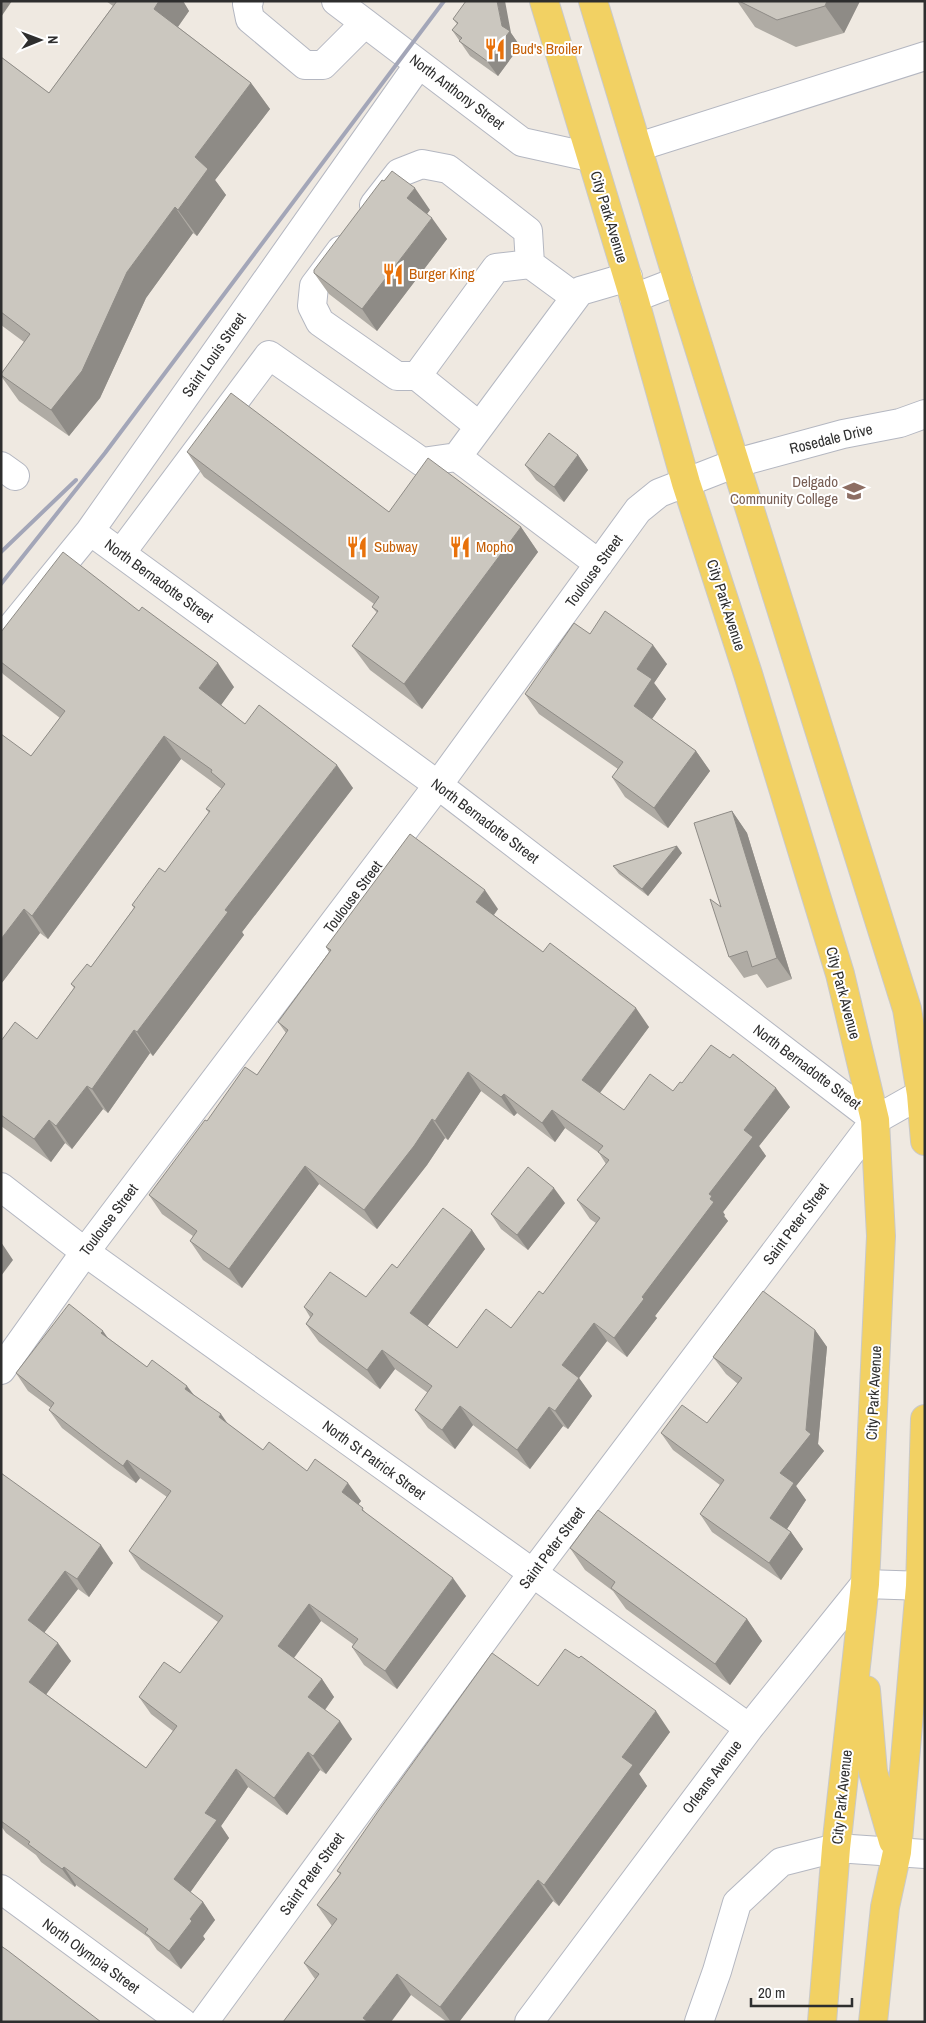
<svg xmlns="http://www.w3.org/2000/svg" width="926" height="2023" font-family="'Archivo Narrow',sans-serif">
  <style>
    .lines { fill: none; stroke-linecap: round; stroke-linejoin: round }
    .minor-casing { stroke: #b4b7c1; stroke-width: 30 }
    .major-casing { stroke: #c9c9c9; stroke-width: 30 }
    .minor { stroke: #fff; stroke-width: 28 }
    .major { stroke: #f2d163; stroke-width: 28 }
    .rail { stroke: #a3a6b8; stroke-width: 4 }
    .wall { fill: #afaba4 }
    .shaded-wall { fill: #8e8b86 }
    .building { fill: #cbc7bf; stroke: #8e8b86 }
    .labels { text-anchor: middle; stroke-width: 4; stroke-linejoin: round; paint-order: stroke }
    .food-label { font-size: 15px; fill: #c56008; stroke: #fff; text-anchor: start }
    .street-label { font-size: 15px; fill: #2e2e2e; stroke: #fff }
    .education-label { font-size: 15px; fill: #785e54; stroke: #fff; text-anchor: end }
  </style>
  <rect width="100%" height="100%" fill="#efe9e1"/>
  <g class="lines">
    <g class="minor-casing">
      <path id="minor" d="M249,1L247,4L250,19L305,65H323L365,23
        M336,1L522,142L590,157
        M638,147L925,56
        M374,205L399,173L422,164L448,169L528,231L530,264
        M341,250L314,286L312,306L320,322L397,376H417
        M634,298L678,281
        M479,426L417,376L496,268L530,264L575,297
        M1,466L15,476
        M90,531L438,785L875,1120
        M121,553L269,355L422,462L457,457
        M599,564L457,457L580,291L628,277
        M1,640L90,531L419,64
        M1,1187L85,1252L749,1728
        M1,1370L85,1252L438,785L638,510L659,493L736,463L843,434L900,423L925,414
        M1,1889L182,2022
        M204,2022L532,1574L875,1120L921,1094
        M529,2022L749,1728L865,1584L925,1586
        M699,2022L717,1971L737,1903L781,1862L836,1848L925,1854"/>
    </g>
    <g class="major-casing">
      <path id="major" d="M544,1L634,298L686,483L748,674L840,974L875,1120L881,1236L865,1584L836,1848L822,2022
        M593,1L678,281L907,1009L921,1094L925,1141
        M866,1690L873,1772L893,1841
        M873,2022L885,1907L897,1852L920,1586L925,1419"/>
    </g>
    <use href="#minor" class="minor"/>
    <use href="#major" class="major"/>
    <path class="rail" d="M1,552L76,480
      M1,584L105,453L444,1"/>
  </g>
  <path class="wall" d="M106,1H183L189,11L178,27L251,83L270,109L215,180L226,195L197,236L193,233L146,298L100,398L69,436L19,401L1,376L24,342L1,325V57L49,93L113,6Z
    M737,1H860L844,33L796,47L755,27Z
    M453,19L511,33L520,46L498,76L470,56L452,30L457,24Z
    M430,210L427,214L447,239L377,331L329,294L314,273Z
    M187,452L389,512L521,527L538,552L422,709L370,670L352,646L377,613L372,607L374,604L204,477Z
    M578,455L588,470L564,502L536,480L525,465Z
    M1,632L234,687L221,705L245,724L353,788L242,932L244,935L153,1056L150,1053L108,1113L103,1109L72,1149L65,1143L51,1162L1,1126V1041L37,1039L74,988L71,984L91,967L134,908L132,905L165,872L209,813L206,809L222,789L181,759L48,939L40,933L1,984L31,756L60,718L3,674L1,671Z
    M590,634L667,664L654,683L666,699L652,719L696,751L710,771L668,828L625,797L612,777L618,769L539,714L525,694Z
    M732,811L747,833L792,979L767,988L757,974L744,978L729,957L721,907Z
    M682,853L648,896L619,874L613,866Z
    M498,909L494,915L543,952L649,1027L600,1093L624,1110L673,1091L682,1083L790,1107L759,1146L766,1156L723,1212L725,1215L724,1216L728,1221L655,1316L657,1318L627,1357L607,1341L579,1378L592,1396L568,1429L563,1426L530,1469L473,1425L455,1449L428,1428L415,1410L428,1393L395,1369L380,1389L319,1342L306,1324L310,1317L304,1307L366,1297L397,1268L472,1230L485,1249L427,1326L457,1348L511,1328L543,1294L596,1223L590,1219L577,1200L606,1164L599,1153L565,1128L555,1142L517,1113L514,1116L481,1091L448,1140L445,1138L427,1165L377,1229L319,1184L242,1288L203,1260L190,1241L193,1236L162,1214L149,1195L207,1121L257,1075L286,1033L278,1022L329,952L326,947Z
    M565,1203L528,1250L501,1229L491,1214Z
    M815,1330L827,1347L818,1444L824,1451L796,1486L806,1500L787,1529L791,1532L803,1549L781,1580L712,1532L700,1514L720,1485L673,1450L661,1433L707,1423L738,1384L726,1374L713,1357Z
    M108,1338L147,1367L194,1395L228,1424L263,1450L307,1471L361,1501L358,1504L367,1514L466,1596L397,1689L364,1665L352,1647L353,1644L321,1621L294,1658L322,1679L334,1697L325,1710L352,1739L326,1774L320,1770L287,1815L248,1787L221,1826L229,1838L190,1892L203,1902L215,1920L203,1936L205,1939L181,1969L157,1950L149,1938L76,1885L75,1887L41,1862L36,1855L6,1833L1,1826V1473L113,1563L89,1597L78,1589L44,1633L71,1661L46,1694L146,1768L173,1731L151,1714L139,1697L180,1673L218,1622L141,1569L129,1551L167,1497L140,1478L136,1483L114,1468L62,1428L49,1410L51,1408L28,1391L16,1373Z
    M570,1548L747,1619L762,1641L730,1685L626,1609L613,1591L585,1570Z
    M538,1686L670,1732L639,1774L647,1786L559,1906L553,1901L459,2022H447L411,1995L315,1979L304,1963L332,1926L317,1905L340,1874L337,1871Z"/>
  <path class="shaded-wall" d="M1,1H12L1,17Z
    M159,1H183L189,11L172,35L154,9Z
    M497,1H505L511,33L520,46L498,76L487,61L502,26Z
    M827,1H860L844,33L825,6Z
    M251,83L270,109L215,180L226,195L197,236L178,210L195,157Z
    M415,188L430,210L422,220L407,198Z
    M175,207L193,233L146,298L100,398L69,436L51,410L127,272Z
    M432,218L447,239L377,331L362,309Z
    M578,455L588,470L564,502L554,487Z
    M521,527L538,552L422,709L404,684Z
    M653,645L667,664L654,683L666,699L647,726L634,706L637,669Z
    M218,663L234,687L216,712L199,688Z
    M164,736L181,759L48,939L32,916Z
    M696,751L710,771L668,828L654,808Z
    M337,765L353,788L242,932L244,935L153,1056L137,1032L225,910Z
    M732,811L747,833L792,979L777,958Z
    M677,846L682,853L648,896L642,889Z
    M485,890L498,909L489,921L476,902Z
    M24,909L40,933L1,984V939Z
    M636,1008L649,1027L596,1098L582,1080Z
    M134,1030L150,1053L108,1113L92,1089Z
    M468,1072L481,1091L448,1140L435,1121Z
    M87,1086L103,1109L72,1149L56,1126Z
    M776,1088L790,1107L759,1146L766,1156L723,1212L725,1215L724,1216L728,1221L655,1316L657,1318L627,1357L614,1338L710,1199L709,1194L744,1130Z
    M504,1094L517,1113L514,1116L501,1097Z
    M552,1110L565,1128L555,1142L542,1123Z
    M432,1119L445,1138L427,1165L377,1229L364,1210Z
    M49,1120L65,1143L51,1162L34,1139Z
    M305,1166L319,1184L242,1288L229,1269Z
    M554,1188L565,1203L528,1250L517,1235Z
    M472,1230L485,1249L423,1332L410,1313Z
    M1,1242L13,1260L1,1276Z
    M594,1323L607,1341L579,1378L592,1396L568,1429L555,1411L562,1365Z
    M815,1330L827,1347L818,1444L824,1451L796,1486L806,1500L783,1535L770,1518L780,1473L806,1430Z
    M103,1331L115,1348L101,1333Z
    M382,1350L395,1369L380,1389L367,1370Z
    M187,1386L200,1403L185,1389Z
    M460,1406L473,1425L455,1449L442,1430Z
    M549,1407L563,1426L530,1469L517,1450Z
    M221,1414L233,1431L219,1417Z
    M127,1460L140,1478L136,1483L123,1466Z
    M348,1483L361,1501L354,1510L342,1492Z
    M791,1532L803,1549L781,1580L769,1563Z
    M101,1545L113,1563L89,1597L77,1579Z
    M65,1571L78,1589L40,1638L28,1620Z
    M453,1578L466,1596L397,1689L385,1671Z
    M309,1604L321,1621L290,1663L278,1646Z
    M747,1619L762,1641L730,1685L715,1664Z
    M58,1643L71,1661L42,1700L29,1682Z
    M322,1679L334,1697L321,1715L308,1697Z
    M656,1711L670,1732L639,1774L647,1786L559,1906L544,1885L622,1757Z
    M340,1721L352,1739L326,1774L313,1756Z
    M308,1752L320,1770L287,1815L274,1798Z
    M236,1769L248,1787L221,1826L229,1838L187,1897L174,1879L205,1813Z
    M64,1867L76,1885L75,1887L62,1869Z
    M538,1880L553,1901L459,2022H451L440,2007Z
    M203,1902L215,1920L203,1936L205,1939L181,1969L169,1951L190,1919Z
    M397,1974L411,1995L391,2022H366L363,2018Z"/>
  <path class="building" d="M117,1H159L154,9L251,83L195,157L208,169L178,210L175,207L127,272L82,371L51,410L1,375V374L30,334L1,312V57L49,93Z
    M466,1H497L502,26L510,31L487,61L459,41L462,38L452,30L458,23L453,19Z
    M739,1H827L825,6L777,20Z
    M392,171L415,188L407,198L432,218L362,309L314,273V270L382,180L384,181Z
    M231,393L389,512L428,458L521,527L404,684L352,646L378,611L372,607L379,597L187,452Z
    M549,433L578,455L554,487L525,465Z
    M63,552L139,611L142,607L218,663L199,688L245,724L259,705L337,765L225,910L228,912L137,1032L134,1030L92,1089L87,1086L56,1126L49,1120L34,1139L1,1115V1041L15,1022L37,1039L75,987L71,984L87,964L91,967L135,907L132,905L159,868L165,872L210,811L206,809L225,784L211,772L212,770L164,736L32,916L24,909L1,939V734L31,756L65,711L1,662V632Z
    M605,611L653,645L637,669L652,679L634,706L696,751L654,808L612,777L623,762L525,694L574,623L590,634Z
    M732,811L777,958L752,967L747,951L729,957L710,899L721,907L694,823Z
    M410,834L485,890L476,902L543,952L550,943L636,1008L582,1080L624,1110L650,1074L673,1091L680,1082L682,1083L711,1045L730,1058L733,1054L776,1088L744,1130L753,1137L709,1194L712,1196L710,1199L714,1202L642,1297L644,1299L614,1338L594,1323L562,1365L579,1378L555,1411L549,1407L517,1450L460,1406L442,1430L415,1410L432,1386L382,1350L367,1370L306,1324L313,1314L304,1307L330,1272L366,1297L392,1264L397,1268L443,1208L472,1230L410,1313L457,1348L486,1309L511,1328L539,1291L543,1294L600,1218L577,1200L609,1160L598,1152L603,1146L552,1110L542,1123L504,1094L501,1097L468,1072L435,1121L432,1119L414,1146L364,1210L305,1166L229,1269L190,1241L197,1231L149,1195L205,1120L207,1121L245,1067L257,1075L288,1030L278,1022L331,950L326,947Z
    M677,846L642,889L613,866Z
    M528,1167L554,1188L517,1235L491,1214Z
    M763,1291L815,1330L806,1430L811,1434L780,1473L794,1483L770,1518L791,1532L769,1563L700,1514L724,1480L661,1433L682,1405L707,1423L742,1378L713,1357Z
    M69,1304L103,1331L101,1333L147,1367L152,1360L187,1386L185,1389L221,1414L219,1417L263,1450L269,1442L307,1471L315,1459L348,1483L342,1492L363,1508L362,1510L453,1578L385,1671L352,1647L358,1639L309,1604L278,1646L322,1679L308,1697L340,1721L313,1756L308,1752L274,1798L236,1769L205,1813L217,1820L174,1879L203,1902L190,1919L192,1921L169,1951L145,1933L148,1929L64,1867L62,1869L28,1844L30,1842L1,1821V1473L101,1545L77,1579L65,1571L28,1620L58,1643L29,1682L146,1768L177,1726L139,1697L164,1662L180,1673L223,1616L129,1551L171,1491L127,1460L123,1466L101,1450L49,1410L54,1403L16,1373Z
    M598,1510L747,1619L715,1664L611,1588L615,1582L570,1548Z
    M565,1649L579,1658L581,1656L656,1711L622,1757L633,1765L544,1885L538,1880L440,2007L397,1974L363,2018L368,2022H283L319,1974L304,1963L337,1919L317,1905L341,1873L337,1871L379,1810L492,1653L538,1686Z
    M1,1946L7,1950L101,2022H1Z"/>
  <defs>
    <g id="restaurant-bare" transform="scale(1.725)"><path d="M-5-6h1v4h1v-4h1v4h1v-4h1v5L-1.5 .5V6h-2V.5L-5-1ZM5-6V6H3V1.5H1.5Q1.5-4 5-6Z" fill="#e8710a" stroke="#fff" stroke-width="2.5" paint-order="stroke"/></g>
    <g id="university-bare" transform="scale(1.725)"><path d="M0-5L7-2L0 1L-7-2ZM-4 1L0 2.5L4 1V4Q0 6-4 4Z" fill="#8d6e63" stroke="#fff" stroke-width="2.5" paint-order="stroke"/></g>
  </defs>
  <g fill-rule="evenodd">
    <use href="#restaurant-bare" x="495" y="49"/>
    <use href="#restaurant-bare" x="393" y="274"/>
    <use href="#university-bare" x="854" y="491"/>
    <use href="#restaurant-bare" x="357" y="547"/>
    <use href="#restaurant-bare" x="460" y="547"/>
  </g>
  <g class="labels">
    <g class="food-label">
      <text x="512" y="54">Bud's Broiler</text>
      <text x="409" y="279">Burger King</text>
      <text x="374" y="552">Subway</text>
      <text x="476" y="552">Mopho</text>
    </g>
    <g class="street-label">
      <text transform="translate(457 92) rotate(37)" y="5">North Anthony Street</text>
      <text transform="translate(609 217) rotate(73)" y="5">City Park Avenue</text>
      <text transform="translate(214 355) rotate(-55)" y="5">Saint Louis Street</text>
      <text transform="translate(831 439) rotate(-14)" y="5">Rosedale Drive</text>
      <text transform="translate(594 571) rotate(-54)" y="5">Toulouse Street</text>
      <text transform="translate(159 581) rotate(36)" y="5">North Bernadotte Street</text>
      <text transform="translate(726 605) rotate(72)" y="5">City Park Avenue</text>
      <text transform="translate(485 821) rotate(37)" y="5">North Bernadotte Street</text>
      <text transform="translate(353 897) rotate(-53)" y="5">Toulouse Street</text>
      <text transform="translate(843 993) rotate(75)" y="5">City Park Avenue</text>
      <text transform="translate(807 1067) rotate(37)" y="5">North Bernadotte Street</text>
      <text transform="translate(109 1220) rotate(-53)" y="5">Toulouse Street</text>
      <text transform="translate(796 1224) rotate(-53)" y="5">Saint Peter Street</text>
      <text transform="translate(874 1393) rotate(-87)" y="5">City Park Avenue</text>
      <text transform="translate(374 1460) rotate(36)" y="5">North St Patrick Street</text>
      <text transform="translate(552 1548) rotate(-53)" y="5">Saint Peter Street</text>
      <text transform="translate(712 1777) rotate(-53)" y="5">Orleans Avenue</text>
      <text transform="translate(842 1797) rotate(-84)" y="5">City Park Avenue</text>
      <text transform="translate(312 1874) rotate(-54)" y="5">Saint Peter Street</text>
      <text transform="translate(91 1956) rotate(36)" y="5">North Olympia Street</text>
    </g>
    <g class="education-label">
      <text x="838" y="487">Delgado<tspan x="838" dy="17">Community College</tspan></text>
    </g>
  </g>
  <rect width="926" height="2023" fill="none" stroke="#2e2e2e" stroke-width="5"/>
  <g transform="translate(40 40) rotate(89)" stroke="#ffffff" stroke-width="4" paint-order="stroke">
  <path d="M0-4L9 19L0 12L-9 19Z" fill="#2e2e2e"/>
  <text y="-8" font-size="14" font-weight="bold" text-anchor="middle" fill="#2e2e2e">N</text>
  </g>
  <path d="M751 1998v8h101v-8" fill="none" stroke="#2e2e2e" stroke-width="2.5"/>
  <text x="758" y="1998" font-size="15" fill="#2e2e2e" stroke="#ffffff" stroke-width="4" paint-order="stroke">20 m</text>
</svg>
